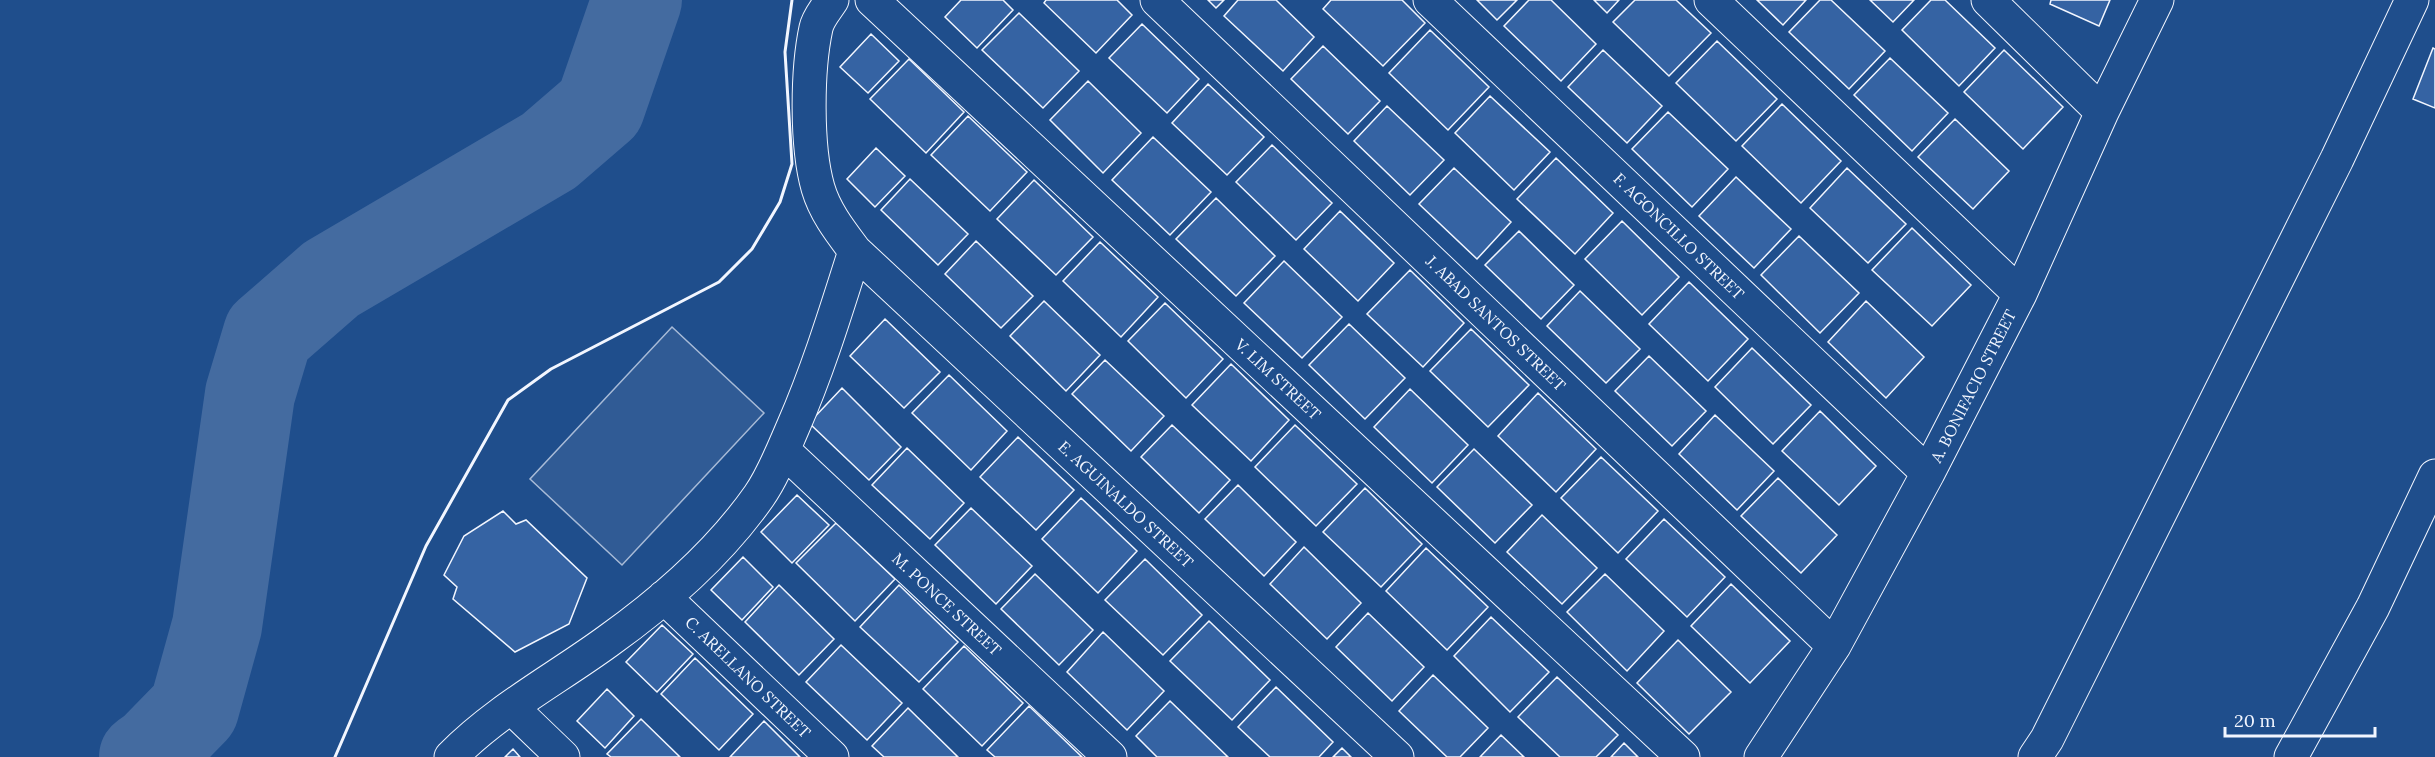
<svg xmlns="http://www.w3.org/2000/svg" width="2435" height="757" font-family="Lora,serif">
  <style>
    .built { fill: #305b95; stroke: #a8bbd7; stroke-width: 1.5 }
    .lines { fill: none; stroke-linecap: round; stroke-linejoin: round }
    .river { stroke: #446ba0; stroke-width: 90 }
    .building { fill: #3563a3; stroke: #f2f6ff; stroke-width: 1.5 }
    .minor-casing { stroke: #f2f6ff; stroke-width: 35 }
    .minor { stroke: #1f4e8c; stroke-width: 33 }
    .wall { stroke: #f2f6ff; stroke-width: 3 }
    .labels { text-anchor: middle; stroke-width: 4.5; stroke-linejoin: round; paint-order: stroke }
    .street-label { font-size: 16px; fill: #f2f6ff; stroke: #1f4e8c }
  </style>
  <rect width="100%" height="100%" fill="#1f4e8c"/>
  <path class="built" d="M672,327L764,413L622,565L530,479Z"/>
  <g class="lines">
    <path class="river" d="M144,757L154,750L194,709L217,626L250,394L268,334L331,279L549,151L600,107L637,0"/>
  </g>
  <path class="building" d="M961,0H1003L1013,10L977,48L945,17Z
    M1046,0H1117L1132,15L1096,53L1044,3Z
    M1208,0H1224L1216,8Z
    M1238,0H1276L1314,37L1283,71L1224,16Z
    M1331,0H1402L1425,23L1383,66L1323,9Z
    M1477,0H1517L1497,20Z
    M1529,0H1551L1596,44L1561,81L1504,26Z
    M1594,0H1619L1607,13Z
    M1635,0H1676L1711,33L1669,76L1613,22Z
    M1757,0H1806L1783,25Z
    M1820,0H1831L1885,51L1849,89L1789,32Z
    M1870,0H1914L1893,22Z
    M1931,0H1945L1995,48L1959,86L1902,30Z
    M2051,0H2110L2099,26L2050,4Z
    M1019,13L1079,71L1043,108L982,50Z
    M1142,24L1199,79L1167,113L1109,58Z
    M1430,30L1489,87L1448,130L1389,73Z
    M871,34L899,61L868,93L840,67Z
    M1717,41L1777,99L1736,141L1676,83Z
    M1323,46L1380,101L1348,134L1291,79Z
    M2433,48L2435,49V108L2413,99Z
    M1603,50L1662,106L1627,143L1568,87Z
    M2004,50L2063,107L2023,149L1964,92Z
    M1890,58L1948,113L1912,151L1854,95Z
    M909,59L964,112L926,153L870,99Z
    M1088,81L1141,133L1103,173L1050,120Z
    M1208,84L1264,137L1227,175L1172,123Z
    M1490,96L1550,152L1514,190L1455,133Z
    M1782,104L1841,161L1801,203L1742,146Z
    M1387,106L1444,160L1410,195L1354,141Z
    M1668,112L1728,169L1692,207L1632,149Z
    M968,116L1027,172L990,211L931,155Z
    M1955,119L2009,171L1973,209L1918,157Z
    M1153,137L1211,192L1170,235L1112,180Z
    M1272,145L1332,203L1296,240L1236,182Z
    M876,148L905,176L875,207L847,179Z
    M1556,158L1613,213L1575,254L1517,199Z
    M1454,168L1511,222L1477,259L1419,204Z
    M1847,168L1906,224L1868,263L1810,208Z
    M1736,177L1791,229L1754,268L1699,216Z
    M910,179L968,234L938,265L881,210Z
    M1034,180L1093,237L1056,275L997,219Z
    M1216,198L1275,256L1236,296L1176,239Z
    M1340,211L1394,263L1358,301L1304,249Z
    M1622,221L1679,277L1642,315L1585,259Z
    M1912,228L1971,285L1932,326L1872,270Z
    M1519,231L1574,285L1541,319L1485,265Z
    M1799,236L1859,293L1820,333L1761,275Z
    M976,241L1033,296L1001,328L945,274Z
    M1100,242L1158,297L1121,337L1063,281Z
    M1284,261L1342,317L1302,358L1244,303Z
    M1410,270L1464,323L1423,367L1367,314Z
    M1689,282L1748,339L1708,381L1649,324Z
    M1580,291L1640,349L1606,383L1547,326Z
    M1044,301L1100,355L1066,391L1010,336Z
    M1866,301L1924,357L1886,398L1828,342Z
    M1165,303L1223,359L1186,398L1128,341Z
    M885,319L940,372L904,408L850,356Z
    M1349,324L1405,378L1365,419L1309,365Z
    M1471,329L1529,385L1488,427L1430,371Z
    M1752,348L1811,405L1773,444L1715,387Z
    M1649,356L1706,411L1672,446L1615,391Z
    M1105,360L1164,416L1131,451L1072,394Z
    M1231,364L1289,420L1251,461L1192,405Z
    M949,375L1007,431L971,470L912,413Z
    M842,388L901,447L869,480L809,423Z
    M1410,389L1468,445L1432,483L1374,427Z
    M1538,393L1596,449L1556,492L1498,436Z
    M1820,411L1876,466L1839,505L1782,451Z
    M1715,415L1774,471L1737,510L1679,454Z
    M1172,425L1230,480L1199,513L1141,457Z
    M1295,425L1357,484L1316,526L1255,467Z
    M1018,437L1074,490L1036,530L980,477Z
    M907,448L964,503L930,539L872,485Z
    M1474,449L1532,505L1495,543L1437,487Z
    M1601,457L1658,511L1618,553L1561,498Z
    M1778,478L1837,535L1801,573L1741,516Z
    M1238,485L1296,542L1264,576L1205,519Z
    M1365,488L1422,544L1381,587L1323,532Z
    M797,495L829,525L792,563L761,532Z
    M1081,498L1137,551L1098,593L1042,539Z
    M971,508L1032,566L996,604L935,545Z
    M503,511L516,524L526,520L587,578L569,624L515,652L453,599L457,587L444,575L464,536Z
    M1542,515L1597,568L1562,604L1507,552Z
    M1664,519L1725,577L1687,617L1626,559Z
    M836,523L895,579L855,621L796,563Z
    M1304,547L1361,603L1327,639L1270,584Z
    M1426,548L1488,607L1447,650L1386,591Z
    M743,557L773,587L742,620L711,590Z
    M1145,559L1202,615L1163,655L1105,600Z
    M1035,574L1093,630L1059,665L1001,609Z
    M1605,574L1664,631L1627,671L1567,612Z
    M1731,584L1790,641L1750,683L1691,626Z
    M779,585L834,639L799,675L745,622Z
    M899,585L958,642L919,682L860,627Z
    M1368,613L1424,667L1392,701L1336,647Z
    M1491,617L1549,672L1510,712L1454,656Z
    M1209,621L1270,680L1232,720L1170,661Z
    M662,625L693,654L657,692L626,662Z
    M1103,632L1164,691L1127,730L1067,672Z
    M1678,640L1731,692L1689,734L1637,683Z
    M841,645L902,703L867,740L806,682Z
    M964,646L1023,703L982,746L923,689Z
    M695,658L753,714L719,750L661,694Z
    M1433,675L1488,728L1460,757H1447L1399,711Z
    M1557,677L1618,735L1596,757H1560L1518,717Z
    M1276,687L1333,742L1319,757H1270L1238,727Z
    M607,689L634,716L605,748L577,721Z
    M1170,701L1228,757H1157L1136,736Z
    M1029,706L1082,757H995L987,750Z
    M908,708L958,757H884L872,746Z
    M641,719L680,757H611L607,754Z
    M764,721L800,757H730Z
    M1501,735L1524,757H1480Z
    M1624,743L1638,757H1611Z
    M1342,748L1351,757H1333Z
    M513,749L520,757H505Z"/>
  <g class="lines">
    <g class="minor-casing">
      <path id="minor" d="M832,0C827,8 818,18 816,28C807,70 806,146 818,188C825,212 840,231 855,251L1397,757
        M872,0L1683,757
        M1157,0L1834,646
        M1430,0L1928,473
        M1711,0L2020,294
        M1988,0L2102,112
        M783,450L1110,757
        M664,597L832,757
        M511,707L563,757
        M451,757C497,710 556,679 608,641C664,601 719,553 759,496C773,476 783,450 793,427C818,370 836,311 855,251
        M1761,757L1834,646L1928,473L2020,294L2102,112L2157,0
        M2035,757L2047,739L2337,159L2412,0
        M2291,757L2373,607L2435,476"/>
    </g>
    <use href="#minor" class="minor"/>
    <path class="wall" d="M335,757L426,546L508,400L551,369L719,282L752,249L780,202L792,164L785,52L792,0"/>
  </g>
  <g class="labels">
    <g class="street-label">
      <text transform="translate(1679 236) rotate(44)" y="6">F. AGONCILLO STREET</text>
      <text transform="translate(1496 323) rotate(44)" y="6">J. ABAD SANTOS STREET</text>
      <text transform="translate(1278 379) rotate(43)" y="6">V. LIM STREET</text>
      <text transform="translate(1973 386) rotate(-63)" y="6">A. BONIFACIO STREET</text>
      <text transform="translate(1126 504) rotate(43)" y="6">E. AGUINALDO STREET</text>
      <text transform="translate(947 604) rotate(43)" y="6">M. PONCE STREET</text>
      <text transform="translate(748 677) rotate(44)" y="6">C. ARELLANO STREET</text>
    </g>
  </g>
  <path d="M2225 727v9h150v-9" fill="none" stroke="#f2f6ff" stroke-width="3"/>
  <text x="2234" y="727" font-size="18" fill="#f2f6ff" stroke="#1f4e8c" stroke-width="4.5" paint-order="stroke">20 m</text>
</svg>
